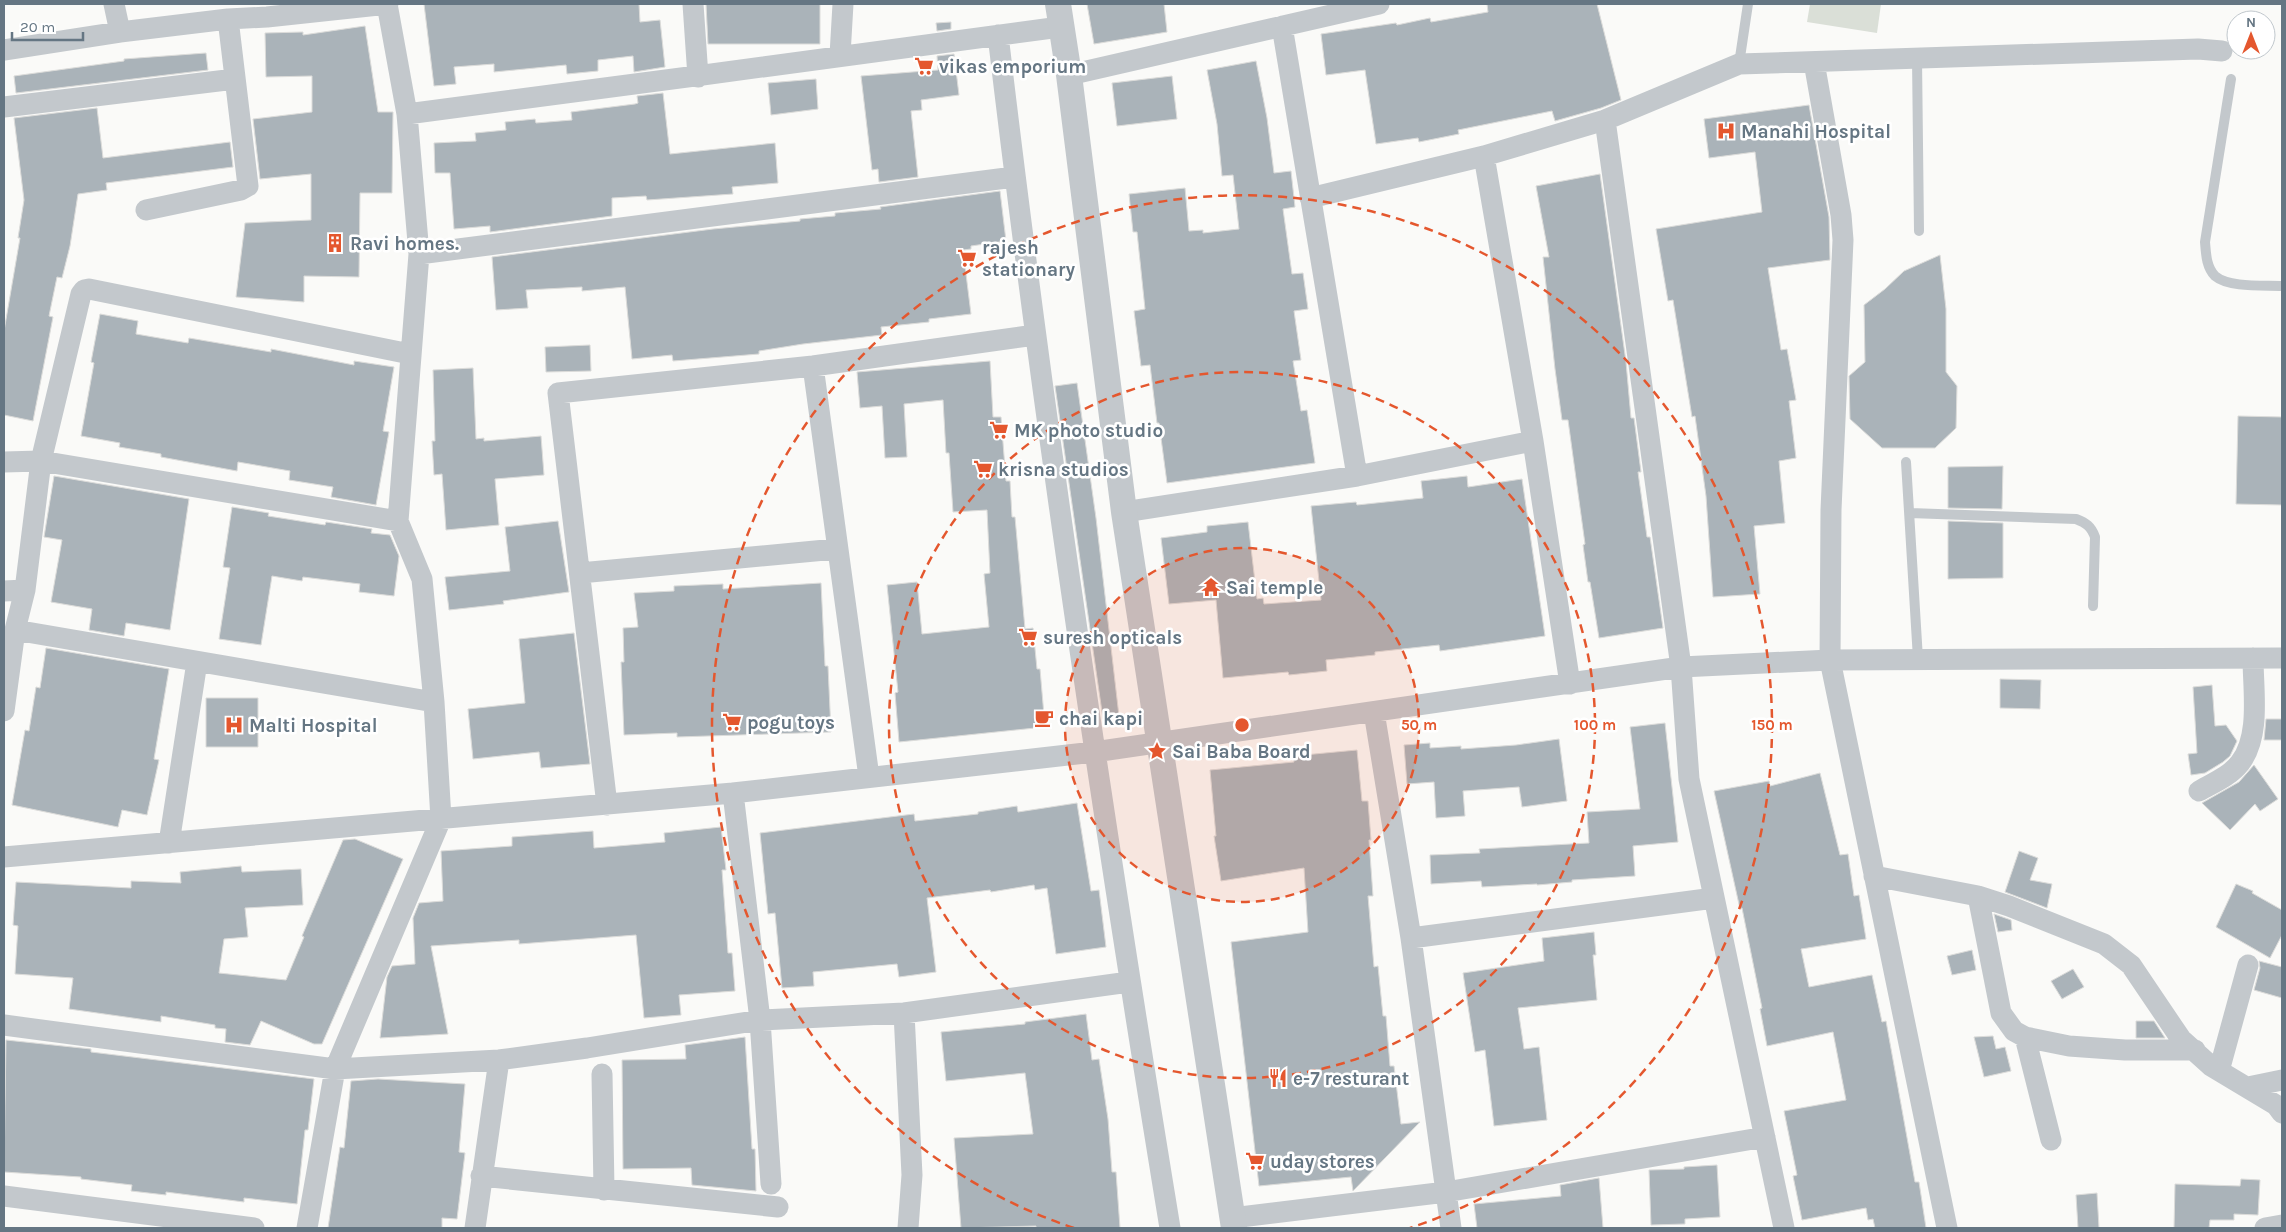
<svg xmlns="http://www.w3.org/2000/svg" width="2286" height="1232" font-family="Karla,sans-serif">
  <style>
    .pitch { fill: #dadfd7 }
    .building { fill: #aab3b9; stroke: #dcdcda }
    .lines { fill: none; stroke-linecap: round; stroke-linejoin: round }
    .service { stroke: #c3c8cc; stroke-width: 10 }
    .minor { stroke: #c3c8cc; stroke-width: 21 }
    .tertiary { stroke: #c3c8cc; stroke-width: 26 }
    .ring { fill: none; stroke: #e4572e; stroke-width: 2.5; stroke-dasharray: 9 6 }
    .labels { text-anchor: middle; stroke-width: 5; stroke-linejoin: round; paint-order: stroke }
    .poi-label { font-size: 19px; font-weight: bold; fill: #657683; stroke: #fff; text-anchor: start }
    .centre { fill: #e4572e; stroke: #fff; stroke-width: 2.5 }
    .ring-label { font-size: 15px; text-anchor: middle; font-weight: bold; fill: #e4572e; stroke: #fff; stroke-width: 5; stroke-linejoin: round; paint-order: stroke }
  </style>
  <rect width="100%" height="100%" fill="#fafaf8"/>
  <path class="pitch" d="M1810,4H1881L1877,33L1807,22Z"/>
  <path class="building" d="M424,4H639L640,22L660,20L665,67L634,72L633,56L598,60V71L567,74L566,65L494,72V64L454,67L456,84L434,86Z
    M706,4H820V44H708Z
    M1087,4H1164L1167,32L1094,44Z
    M1487,4H1597L1621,100L1601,108L1555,121L1552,111L1458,130L1459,134L1419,142L1418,138L1376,144L1365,70L1326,75L1321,34L1396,23L1397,25L1430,18L1431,22L1488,12Z
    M951,22V29L937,31L936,23Z
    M365,26L378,112H393L392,193H360L359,277L304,276V302L236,297L245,223L311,220V174L260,179L253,119L312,112V76L266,77L265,33L303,32V35Z
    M206,53L208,70L16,93L14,76L124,61V59Z
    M954,54L959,95L921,100L922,110L911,111L918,177L879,182L878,169L872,170L861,76L938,70L937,56Z
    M1256,61L1267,118L1274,173L1291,171L1295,207L1283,209L1292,274L1303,273L1308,309L1294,311L1301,360L1293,361L1301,411L1307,410L1315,463L1167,483L1159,423H1157L1150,365L1141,366L1134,311L1145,309L1137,232H1133L1129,194L1185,188L1189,231L1203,230V233L1239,229L1233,175L1222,176L1217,124L1207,70Z
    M1172,76L1177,119L1117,126L1112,83Z
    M816,79L818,109L771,115L768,83Z
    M663,93L670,154L775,143L778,183L732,187L733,194L647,200L646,196L612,198V216L490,232V226L454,229L450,173H435L434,143L476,141L475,133L506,130L505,122L535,119L536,123L572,120L571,112L635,104L638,103L637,96Z
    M1809,105L1829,217L1830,260L1768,268L1781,350L1787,349L1796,400L1789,401L1796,458L1779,461L1785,523L1754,526L1760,594L1713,597L1706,496L1695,416L1692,417L1673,300L1668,301L1656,229L1762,212L1755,152L1709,158L1704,119Z
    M97,108L103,158L230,142L233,167L106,183L107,190L78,194L70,246L62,278L57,277L49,316L53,317L33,421L4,415V331L20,238H18L24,200L14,118Z
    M1600,174L1626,362L1631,418H1634L1641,472H1638L1647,537H1650L1663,628L1599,638L1590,582H1588L1583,545L1585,544L1568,420H1562L1555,369L1543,257H1549L1536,186Z
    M1000,191L1006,241L971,246V249L963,250L971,314L929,319V322L881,327L882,335L803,344L759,351V354L673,361L672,355L632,359L625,287L582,291V287L526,290L528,308L496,310L492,257L713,229L800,221V219L835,216V213L881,209L880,207Z
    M1940,255L1946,309V372L1957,386L1956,428L1935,448H1882L1850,419L1849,376L1865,362L1864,305L1885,289L1904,271Z
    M100,314L138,321L136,334L188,343L189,338L271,352V349L354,365V361L394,367L383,431L389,432L376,505L331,497L333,487L289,480L290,471L238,462L237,471L161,457V454L119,447L120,443L81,436L94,363L91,362Z
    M590,345L591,371L546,372L545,347Z
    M990,361L993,417H1001L1006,481H1010L1012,517H1015L1025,629L1033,628L1037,669H1040L1045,727L899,742L895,693L898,692L887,585L917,582L922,634L989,627L984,574L990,573L987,510L953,512L949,453H946L943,400L904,404L907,457L885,458L882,406L860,408L857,372Z
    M473,368L476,439L484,438V441L541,436L544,475L495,479L499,525L446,530L442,474L434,475L432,441H435L433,370Z
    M1077,383L1096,518L1119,716L1103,719L1055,386Z
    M2238,416L2282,417V505L2236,504Z
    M2003,466L2002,509L1948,508V467Z
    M54,476L189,499L170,630L126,623L124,636L89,630L92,609L51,602L62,540L44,537Z
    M1467,476L1468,487L1522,479L1545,636L1440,651L1439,645L1375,652V655L1326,660L1327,671L1289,675L1288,672L1223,678L1216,600L1169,604L1161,538L1207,532V526L1248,522L1257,599L1263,598L1264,604L1321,600L1311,506L1356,502L1357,505L1423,498L1421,481Z
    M232,507L269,513L268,516L325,525L326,522L372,529L371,533L390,535L399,556L394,596L359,592L360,584L303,577L302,581L272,576L261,645L219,639L230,568L223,567Z
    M558,521L569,592L503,601L504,604L449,610L445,577L510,571L505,527Z
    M1948,521L2003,523V578L1948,579Z
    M821,583L825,666H828L831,732L677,737V733L624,735L621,662H624L623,628L638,627L634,593L674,591V586L723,584V589Z
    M574,633L590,764L541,768L539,752L473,759L468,709L525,703L519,639Z
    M46,648L169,669L154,759L159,760L147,815L122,810L118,827L12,805L25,730L29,731L36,687L40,688Z
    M2000,679L2041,680L2040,709L2000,708Z
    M2212,685L2215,726L2226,725L2237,741L2230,756L2223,762L2205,773L2191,775L2188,754L2197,753L2193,687Z
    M206,698H258V747H206Z
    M2266,719H2282V740H2264Z
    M1665,723L1678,842L1633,846L1635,876L1572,880V882L1537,885V884L1482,887L1481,881L1431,884L1430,855L1480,853L1479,849L1589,843L1587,812L1640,809L1630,727Z
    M1559,739L1567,801L1522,807L1519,787L1463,791L1465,816L1436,818L1434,782L1407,784L1404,745L1430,743V748L1461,746V749L1516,745Z
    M1357,750L1362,801H1368L1371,840H1369L1373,896H1368L1374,967L1378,966L1383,1016H1386L1390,1066H1394L1401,1124L1420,1122L1353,1191L1351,1177L1259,1186L1231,942L1308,932L1304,868L1221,881L1214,836H1216L1210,770L1294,762L1293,756Z
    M2254,765L2278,799L2260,811L2255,804L2230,830L2202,803L2239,782Z
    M1820,773L1840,855L1848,854L1854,896L1859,895L1866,939L1801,949L1809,987L1872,975L1882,1022L1886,1021L1915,1182H1919L1926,1228H1875L1873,1219L1868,1220L1866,1208L1802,1220L1793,1176L1797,1175L1784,1111L1846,1100L1833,1032L1767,1046L1760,1009L1762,1008L1742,908L1740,909L1714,791L1769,781L1770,786Z
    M1077,803L1091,891L1099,890L1106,947L1056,954L1047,888L1035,890L1034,885L991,892L990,890L927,898L936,972L899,977L897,964L813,972L814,986L782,988L775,913L768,914L760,833L914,814L915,821L978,814V812L1017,806L1018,812Z
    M721,827L726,870H722L728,953H732L735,991L679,995L681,1015L644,1018L636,935L519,944V940L431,946L448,1034L380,1038L387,977L392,966L415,964L413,918L419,903L443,901L441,851L512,846V837L593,831L594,848L665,842L664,833Z
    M355,839L403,859L322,1044H314L261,1021L250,1045L225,1042L226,1029L215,1028V1025L161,1016V1022L69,1009L73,978L15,974L18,926L13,925L16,882L131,888V881L181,883L180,872L241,866L242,872L301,869L303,905L245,908L248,937L224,939L219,973L286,980L304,937L302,936L343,840Z
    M2019,851L2038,858L2030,880L2052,884L2047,908L2005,892Z
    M2236,884L2253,891L2252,893L2282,910V935L2270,958L2216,927Z
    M1994,914L2011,920L2012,930L1998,932Z
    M1594,932L1596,955H1593L1597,1000L1518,1008L1524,1049L1539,1047L1547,1120L1494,1126L1485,1050L1475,1052L1463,973L1544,961L1542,938Z
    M1972,950L1976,970L1952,975L1947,956Z
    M2259,961L2282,967V998L2254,990L2260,968Z
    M2073,969L2084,987L2062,999L2051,981Z
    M1086,1014L1092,1060L1099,1059L1108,1119L1112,1172H1116L1120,1228H1036V1226L961,1228L954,1138L1033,1134L1025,1073L946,1081L941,1032L1025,1024V1022Z
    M2136,1021H2154L2165,1038H2136Z
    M1993,1036L1996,1049L2005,1047L2011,1071L1984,1077L1974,1037Z
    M745,1037L752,1149H755L756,1191L692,1185L691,1168L623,1169L622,1060L686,1059L685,1045Z
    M6,1040L91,1049V1052L314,1079L308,1130H305L297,1204L244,1198V1202L166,1192V1195L131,1191L132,1185L81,1179V1177L4,1172Z
    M378,1079L465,1084L459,1152L465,1153L457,1219L442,1218V1228H328L340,1147L344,1148L351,1081Z
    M1717,1165L1720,1217L1685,1219V1224L1651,1225L1649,1170L1684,1169V1167Z
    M1599,1178L1603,1228H1477L1474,1204L1561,1196L1560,1185Z
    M2241,1179L2260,1180L2258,1215L2234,1214V1220H2210L2209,1228H2174L2175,1184L2240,1186Z
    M2097,1193L2099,1228H2078L2076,1195Z"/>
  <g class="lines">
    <path class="service" d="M1917,58L1919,231
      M1739,64L1748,4
      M2231,79L2205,242C2206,253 2206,267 2215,276C2229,288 2265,285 2282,286
      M1906,462L1918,659
      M1910,513L2076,519C2086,523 2091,526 2095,537L2093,606"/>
    <path class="minor" d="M114,4L120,32
      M693,4L698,77
      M1282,26L1357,476
      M998,35C1045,434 1105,832 1170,1228
      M4,50L120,32L228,19L267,17L388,4
      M840,55L843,4
      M1814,62L1841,215L1843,240L1831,510L1830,660L1947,1228
      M1069,75L1379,4
      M4,107L235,79
      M407,114C625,86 842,56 1060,27
      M1605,120L1681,667L1689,779L1784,1228
      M1484,156L1533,441L1570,684
      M1310,198L1484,156L1605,120L1739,64L2198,49L2222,51
      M146,210L241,190L248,186L228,19
      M419,254L1014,177
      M813,366L869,777
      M4,462L41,461L398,521
      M1124,512L1357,476L1533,441
      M580,573L836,549
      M4,591L25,590
      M15,630L434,702
      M4,711L15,630L25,590L41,461L81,294L84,290L89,289L410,354
      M1374,712L1411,938L1451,1228
      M2199,791C2213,783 2230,776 2240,763C2261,736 2253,690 2253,658
      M733,793L760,1020L771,1184
      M607,805L558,393L813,366L1035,335
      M169,843L197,662
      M4,857L733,793L1094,752L1681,667L1830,660L2282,658
      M1874,876L1978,896L2009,906L2104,944L2131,965L2181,1039L2211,1066L2276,1105L2282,1113
      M1978,896L2001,1013L2014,1031L2025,1037L2051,1140
      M1411,938L1714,898
      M904,1013L912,1175L908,1228
      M4,1025L335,1069L499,1060L587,1048L760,1020L904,1013L1129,982
      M2025,1037L2069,1046L2125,1050H2195
      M2219,1071L2248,965
      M602,1074L604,1190
      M2248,1087L2282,1080
      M481,1176L778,1207
      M4,1196L254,1228
      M1232,1218L1446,1192L1765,1137
      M307,1228L335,1069L441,819L434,702L422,579L398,521L419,254L407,114L387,4
      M475,1228L499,1060
      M2265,1228L2282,1225"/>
    <path class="tertiary" d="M1058,4L1069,75L1124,512L1234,1228"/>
  </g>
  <circle cx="1242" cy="725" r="177" fill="#e4572e" fill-opacity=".12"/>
  <g class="ring">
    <circle cx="1242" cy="725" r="177"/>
    <circle cx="1242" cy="725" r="353"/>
    <path d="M1074 1228A530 530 0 1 1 1410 1228"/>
  </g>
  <defs>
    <g id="supermarket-bare" transform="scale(1.5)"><path d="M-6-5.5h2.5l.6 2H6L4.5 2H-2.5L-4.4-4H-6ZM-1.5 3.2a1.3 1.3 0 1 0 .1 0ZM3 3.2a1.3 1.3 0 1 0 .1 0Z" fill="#e4572e" stroke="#fff" stroke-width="2.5" paint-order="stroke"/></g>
    <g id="hospital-bare" transform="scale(1.5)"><path d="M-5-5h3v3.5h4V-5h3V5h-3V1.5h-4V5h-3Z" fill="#e4572e" stroke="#fff" stroke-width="2.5" paint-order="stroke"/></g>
    <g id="building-bare" transform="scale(1.5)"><path d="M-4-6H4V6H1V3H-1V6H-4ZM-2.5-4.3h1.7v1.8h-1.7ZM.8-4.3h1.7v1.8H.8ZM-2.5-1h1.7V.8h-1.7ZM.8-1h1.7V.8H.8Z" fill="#e4572e" stroke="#fff" stroke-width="2.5" paint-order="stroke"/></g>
    <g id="temple-bare" transform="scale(1.5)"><path d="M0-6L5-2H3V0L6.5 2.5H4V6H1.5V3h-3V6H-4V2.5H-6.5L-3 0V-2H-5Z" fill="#e4572e" stroke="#fff" stroke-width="2.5" paint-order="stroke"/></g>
    <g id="cafe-bare" transform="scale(1.5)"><path d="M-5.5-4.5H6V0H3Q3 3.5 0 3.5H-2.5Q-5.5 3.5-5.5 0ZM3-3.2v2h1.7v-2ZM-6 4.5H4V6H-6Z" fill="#e4572e" stroke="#fff" stroke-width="2.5" paint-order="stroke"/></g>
    <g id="sight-bare" transform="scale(1.5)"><path d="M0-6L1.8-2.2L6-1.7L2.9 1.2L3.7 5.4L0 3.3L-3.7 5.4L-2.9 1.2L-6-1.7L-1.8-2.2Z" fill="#e4572e" stroke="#fff" stroke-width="2.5" paint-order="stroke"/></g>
    <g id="restaurant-bare" transform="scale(1.5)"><path d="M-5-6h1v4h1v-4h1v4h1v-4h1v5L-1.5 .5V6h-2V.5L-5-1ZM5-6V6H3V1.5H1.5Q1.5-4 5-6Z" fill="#e4572e" stroke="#fff" stroke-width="2.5" paint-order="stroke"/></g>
  </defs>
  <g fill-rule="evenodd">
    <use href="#supermarket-bare" x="924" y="66"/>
    <use href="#hospital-bare" x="1726" y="131"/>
    <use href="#building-bare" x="335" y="243"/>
    <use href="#supermarket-bare" x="967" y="258"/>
    <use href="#supermarket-bare" x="999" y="430"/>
    <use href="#supermarket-bare" x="983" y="469"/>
    <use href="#temple-bare" x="1211" y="587"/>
    <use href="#supermarket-bare" x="1028" y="637"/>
    <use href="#cafe-bare" x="1044" y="718"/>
    <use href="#supermarket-bare" x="732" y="722"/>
    <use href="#hospital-bare" x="234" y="725"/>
    <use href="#sight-bare" x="1157" y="751"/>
    <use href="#restaurant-bare" x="1278" y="1078"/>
    <use href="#supermarket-bare" x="1255" y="1161"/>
  </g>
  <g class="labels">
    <g class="poi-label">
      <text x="939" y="73">vikas emporium</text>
      <text x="1741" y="138">Manahi Hospital</text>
      <text x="350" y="250">Ravi homes.</text>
      <text x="982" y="254">rajesh<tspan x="982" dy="22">stationary</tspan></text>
      <text x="1014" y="437">MK photo studio</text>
      <text x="998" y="476">krisna studios</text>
      <text x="1226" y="594">Sai temple</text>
      <text x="1043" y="644">suresh opticals</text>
      <text x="1059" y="725">chai kapi</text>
      <text x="747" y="729">pogu toys</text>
      <text x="249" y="732">Malti Hospital</text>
      <text x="1172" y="758">Sai Baba Board</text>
      <text x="1293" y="1085">e-7 resturant</text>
      <text x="1270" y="1168">uday stores</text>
    </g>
  </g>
  <circle cx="1242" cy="725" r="8" class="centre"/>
  <g class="ring-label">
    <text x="1419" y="730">50 m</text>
    <text x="1595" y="730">100 m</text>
    <text x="1772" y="730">150 m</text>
  </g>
  <rect width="2286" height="1232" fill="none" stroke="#657683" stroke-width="10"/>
  <g transform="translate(2251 35)"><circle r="24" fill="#ffffff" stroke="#c1c8cd"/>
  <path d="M0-4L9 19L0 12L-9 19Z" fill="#e4572e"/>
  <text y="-8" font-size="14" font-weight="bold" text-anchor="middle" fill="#657683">N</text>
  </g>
  <path d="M12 32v8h71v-8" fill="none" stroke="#657683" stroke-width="2.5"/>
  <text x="20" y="32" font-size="15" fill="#657683" stroke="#ffffff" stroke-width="4" paint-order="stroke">20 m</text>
</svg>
